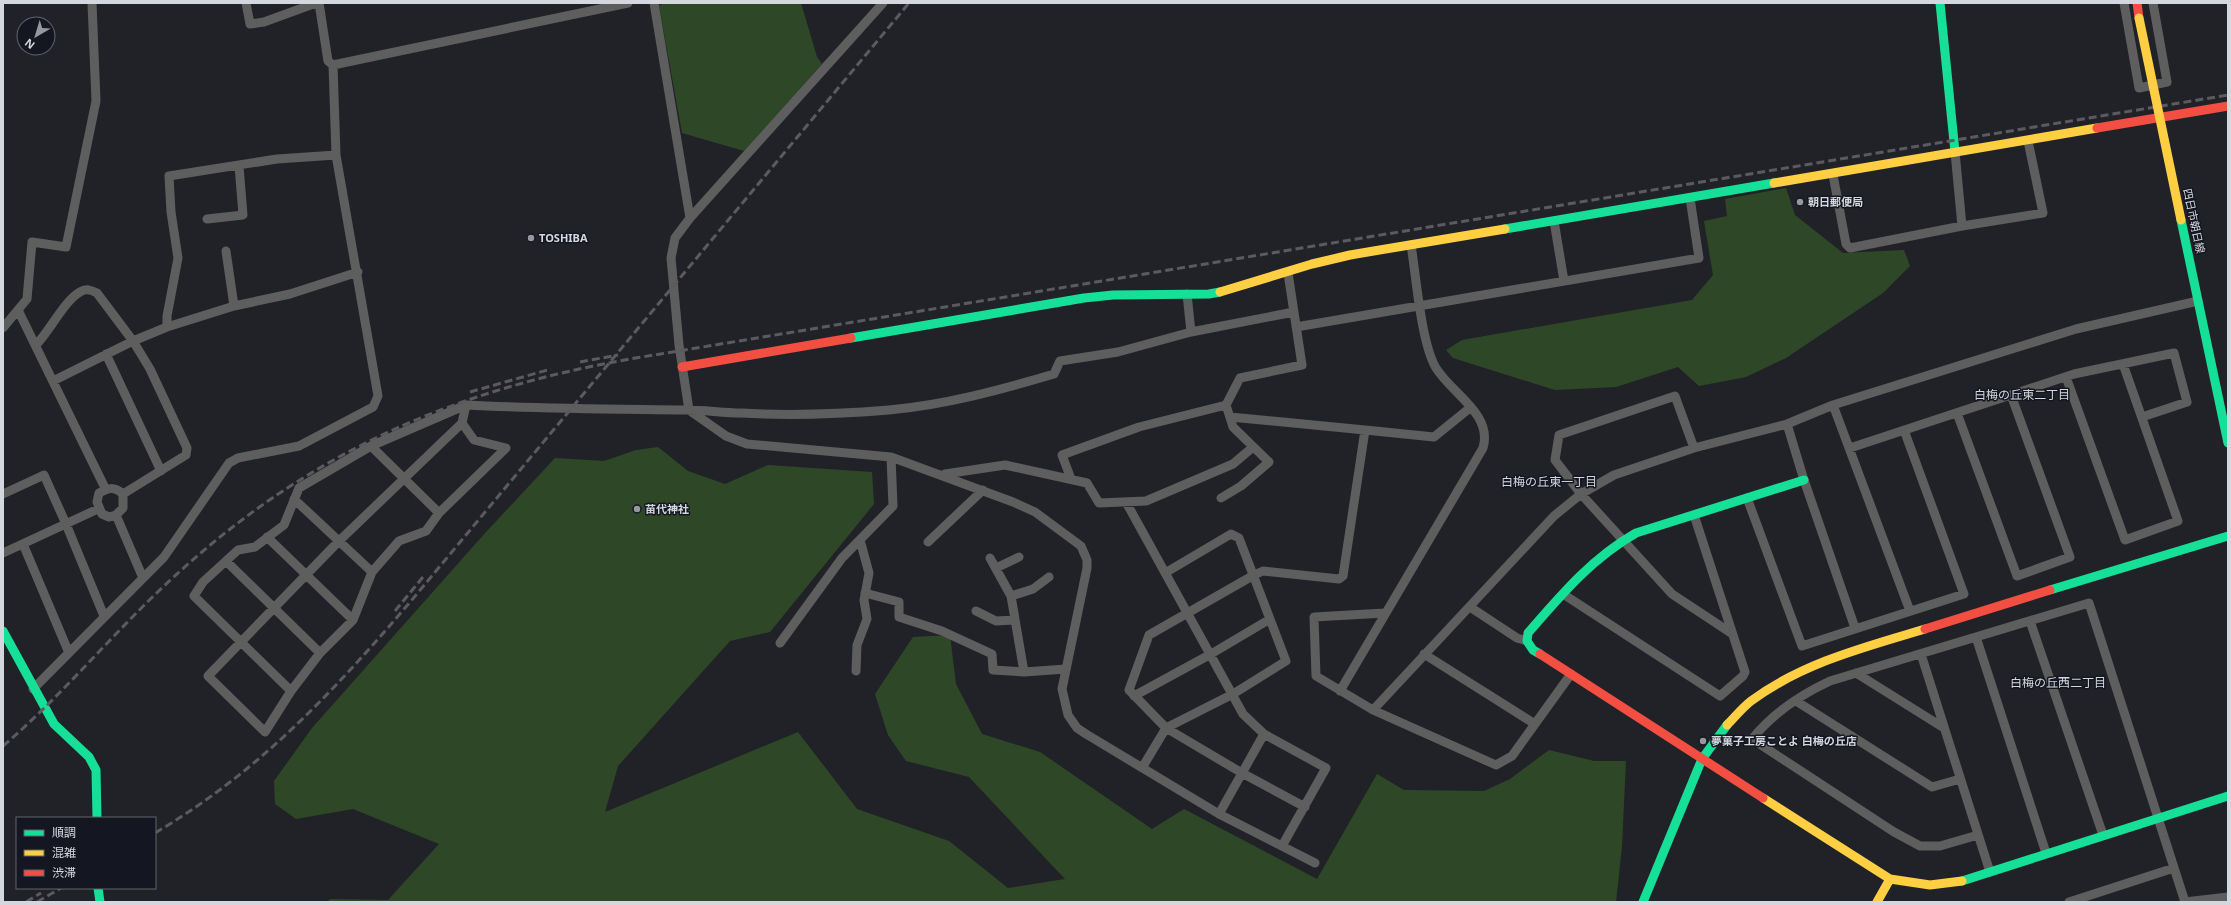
<svg xmlns="http://www.w3.org/2000/svg" width="2231" height="905" font-family="'Noto Sans','Noto Sans JP',sans-serif">
  <style>
    .green { fill: #2e4827 }
    .lines { fill: none; stroke-linecap: round; stroke-linejoin: round }
    .street { stroke: #5f5e5e; stroke-width: 9 }
    .fast { stroke: #16e098; stroke-width: 9 }
    .slow { stroke: #ffcf43; stroke-width: 9 }
    .jam { stroke: #f24e42; stroke-width: 9 }
    .rail { stroke: #5c5a5e; stroke-width: 3; stroke-dasharray: 8 4; stroke-linecap: butt }
    .slow-bridge { stroke: #ffcf43; stroke-width: 9 }
    .poi-dot { fill: #96989e; stroke: #141721; stroke-width: 1.5 }
    .labels { text-anchor: middle; stroke-width: 3; stroke-linejoin: round; paint-order: stroke }
    .poi-label { font-size: 11px; font-weight: bold; fill: #d5d7de; stroke: #141721; text-anchor: start }
    .street-label { font-size: 11px; fill: #d5d7de; stroke: #141721 }
    .neighbourhood-label { font-size: 12px; fill: #d5d7de; stroke: #141721 }
  </style>
  <rect width="100%" height="100%" fill="#212228"/>
  <path class="green" d="M668,3H801L817,57L822,64L744,151L682,133L659,5Z
    M1786,188L1795,215L1843,253L1904,250L1910,266L1883,293L1786,358L1746,377L1699,386L1678,367L1616,387L1555,390L1453,358L1446,350L1462,340L1692,300L1713,275L1704,221L1727,216L1725,199Z
    M658,447L688,471L725,484L768,465L872,472L874,504L770,632L730,641L618,766L605,812L798,732L857,809L949,841L1008,888L1065,879L969,777L906,761L888,735L875,694L913,637L950,635L956,684L982,734L1040,752L1152,829L1184,809L1317,879L1377,774L1404,790L1484,791L1510,779L1549,750L1594,761H1626L1622,846L1616,902H325L331,899L388,900L439,844L353,809L296,819L275,804L274,781L312,728L486,532L555,458L604,461L636,450Z"/>
  <g class="lines">
    <path class="street" d="M246,3L250,24L264,22L316,3
      M319,3L328,61L333,65
      M654,3L690,218
      M883,3L690,218L675,238L671,258L679,345L689,410L726,436L747,444L891,457L1013,502L1035,512L1081,546L1087,560V568L1062,689L1068,715L1077,728L1086,734L1219,814L1315,863
      M2124,3L2139,88L2167,82L2153,3
      M1955,152L1962,226
      M1833,175L1846,244L1850,248L1962,226L2043,213L2028,141
      M207,219L243,215L239,166
      M1554,221L1564,281
      M226,251L234,306
      M1187,294L1191,332
      M18,310L106,490
      M167,327L234,306L290,294L358,272
      M1296,327L1699,258L1690,198
      M3,328L27,299L32,242L66,247L96,101L92,3
      M36,345C49,332 65,300 80,292C86,288 91,290 97,293L133,341L150,369L187,448L186,455L123,494
      M106,354L161,471
      M2066,377L2125,540L2178,521L2123,364
      M53,381L133,341L167,327V316L178,258L171,212L169,176L277,159L336,155
      M1833,405L1910,611
      M1957,413L2017,576L2070,557L2011,395
      M1230,417L1365,430L1343,576L1339,579L1263,571L1254,575L1149,635L1129,690L1166,728L1242,773L1305,807
      M462,423L474,440L506,448L439,513L426,531L399,541L372,572L353,620L320,653L291,691L265,732L208,676L338,542L462,423L466,405C539,409 613,409 687,410C705,410 723,413 741,413C790,416 840,414 889,410C945,405 1000,390 1054,374L1060,361L1118,352L1191,332L1294,312
      M1787,424L1804,480L1855,628
      M1365,430L1434,437L1471,407
      M371,446L439,513
      M1694,448L1675,396L1559,435L1555,460L1581,494L1672,594L1731,633
      M1850,448L2074,374L2174,353L2187,402L2142,417
      M945,474L1005,465L1087,483L1099,503L1146,501L1233,464L1253,447
      M1071,479L1062,455L1139,427L1226,405
      M3,494L44,475L66,524L104,616
      M1221,498L1241,486L1269,462L1233,427L1226,405L1240,378L1302,365L1288,273
      M1747,498L1802,646L1964,594L1904,430
      M294,499L372,572
      M1126,502L1243,714L1264,734L1326,768L1282,846
      M116,515L109,517L102,514L97,502L99,493C109,488 113,486 123,494V508L116,515L143,578
      M267,537L353,620
      M928,542L983,490
      M23,544L69,653
      M3,553L98,509
      M990,558L1011,596L1024,672
      M226,561L320,653
      M996,568L1019,557
      M865,593L899,602V617L942,631L992,654L993,670L1024,672L1066,669
      M1563,594L1720,696L1743,676L1745,672L1694,515
      M1011,596L1033,589L1049,577
      M1470,607L1517,638L1527,641
      M976,611L996,621L1015,620
      M1385,613L1314,617L1316,676L1373,710L1496,765L1512,756L1571,674
      M2030,621L2103,835
      M1976,637L2046,853
      M780,643L842,558L893,506L891,457
      M1424,654L1535,724
      M1921,654L1990,872
      M856,671L857,645L867,619L864,600L869,573L860,540
      M1856,673L1944,728
      M33,689L164,557L229,463L238,458L299,446L373,407L378,396L336,155L333,65L628,3
      M291,691L194,596L203,582L238,550L255,547L284,525L299,488L371,446L466,405
      M1340,691L1483,448C1493,414 1452,394 1436,368C1421,343 1416,275 1411,245
      M1134,696L1211,654L1270,619
      M1796,701L1932,787L1960,779
      M1373,710L1554,516L1581,494L1614,475L1694,448L1787,424L1833,405L2076,329L2198,301
      M1142,768L1166,728L1233,694L1286,661L1239,538L1231,534L1165,573
      M1219,814L1264,734
      M1978,835L1940,846H1920L1894,832L1752,739C1773,713 1800,695 1830,681L2089,603L2185,902
      M2069,902L2174,868
      M2185,902L2228,897"/>
    <path class="fast" d="M1940,3L1955,152
      M2181,220L2228,443
      M1505,229L1774,183
      M851,338L1084,298L1113,295L1209,294L1220,292
      M2050,590L2228,536
      M3,631L54,724L89,757L96,770L97,818
      M1540,654L1533,650L1527,641L1528,633C1561,595 1592,558 1636,533L1804,480
      M1962,881L2228,796
      M98,888L100,902
      M1643,902L1702,759L1727,725"/>
    <path class="slow" d="M1774,183L2097,128
      M1220,292L1312,264L1350,255L1505,229
      M1727,725C1735,717 1742,708 1751,701C1802,663 1865,647 1925,629
      M1763,798L1890,879L1930,885L1962,881
      M1877,902L1890,879"/>
    <path class="jam" d="M2137,3L2139,18
      M2097,128L2228,106
      M682,367L851,338
      M1925,629L2050,590
      M1540,654L1763,798"/>
    <path class="rail" d="M580,362L618,355
      M470,392L551,369
      M395,611L423,577
      M3,746C65,693 117,628 178,573C311,452 454,390 630,359L2228,95
      M155,833C260,771 333,692 411,601L909,3
      M26,902L41,893
      M37,902L61,888"/>
    <path class="slow-bridge" d="M2139,18L2181,220"/>
  </g>
  <g class="poi-dot">
    <circle cx="1800" cy="202" r="4"/>
    <circle cx="531" cy="238" r="4"/>
    <circle cx="637" cy="509" r="4"/>
    <circle cx="1703" cy="741" r="4"/>
  </g>
  <g class="labels">
    <g class="poi-label">
      <text x="1808" y="206">朝日郵便局</text>
      <text x="539" y="242">TOSHIBA</text>
      <text x="645" y="513">苗代神社</text>
      <text x="1711" y="745">夢菓子工房ことよ 白梅の丘店</text>
    </g>
    <g class="street-label">
      <text transform="translate(2194 221) rotate(78)" y="4">四日市朝日線</text>
    </g>
    <g class="neighbourhood-label">
      <text x="2022" y="399">白梅の丘東二丁目</text>
      <text x="1549" y="486">白梅の丘東一丁目</text>
      <text x="2058" y="687">白梅の丘西二丁目</text>
    </g>
  </g>
  <rect width="2231" height="905" fill="none" stroke="#d5d7de" stroke-width="8"/>
  <rect x="16" y="817" width="140" height="72" fill="#141721" stroke="#61646d"/>
  <rect x="24" y="830" width="20" height="6" fill="#16e098" stroke="#61646d"/>
  <text x="52" y="837" font-size="12" fill="#d5d7de">順調</text>
  <rect x="24" y="850" width="20" height="6" fill="#ffcf43" stroke="#61646d"/>
  <text x="52" y="857" font-size="12" fill="#d5d7de">混雑</text>
  <rect x="24" y="870" width="20" height="6" fill="#f24e42" stroke="#61646d"/>
  <text x="52" y="877" font-size="12" fill="#d5d7de">渋滞</text>
  <g transform="translate(36 36) rotate(218)"><circle r="19" fill="#141721" stroke="#61646d"/>
  <path d="M0-3L7 15L0 10L-7 15Z" fill="#96989e"/>
  <text y="-6" font-size="11" font-weight="bold" text-anchor="middle" fill="#d5d7de">N</text>
  </g>
</svg>
